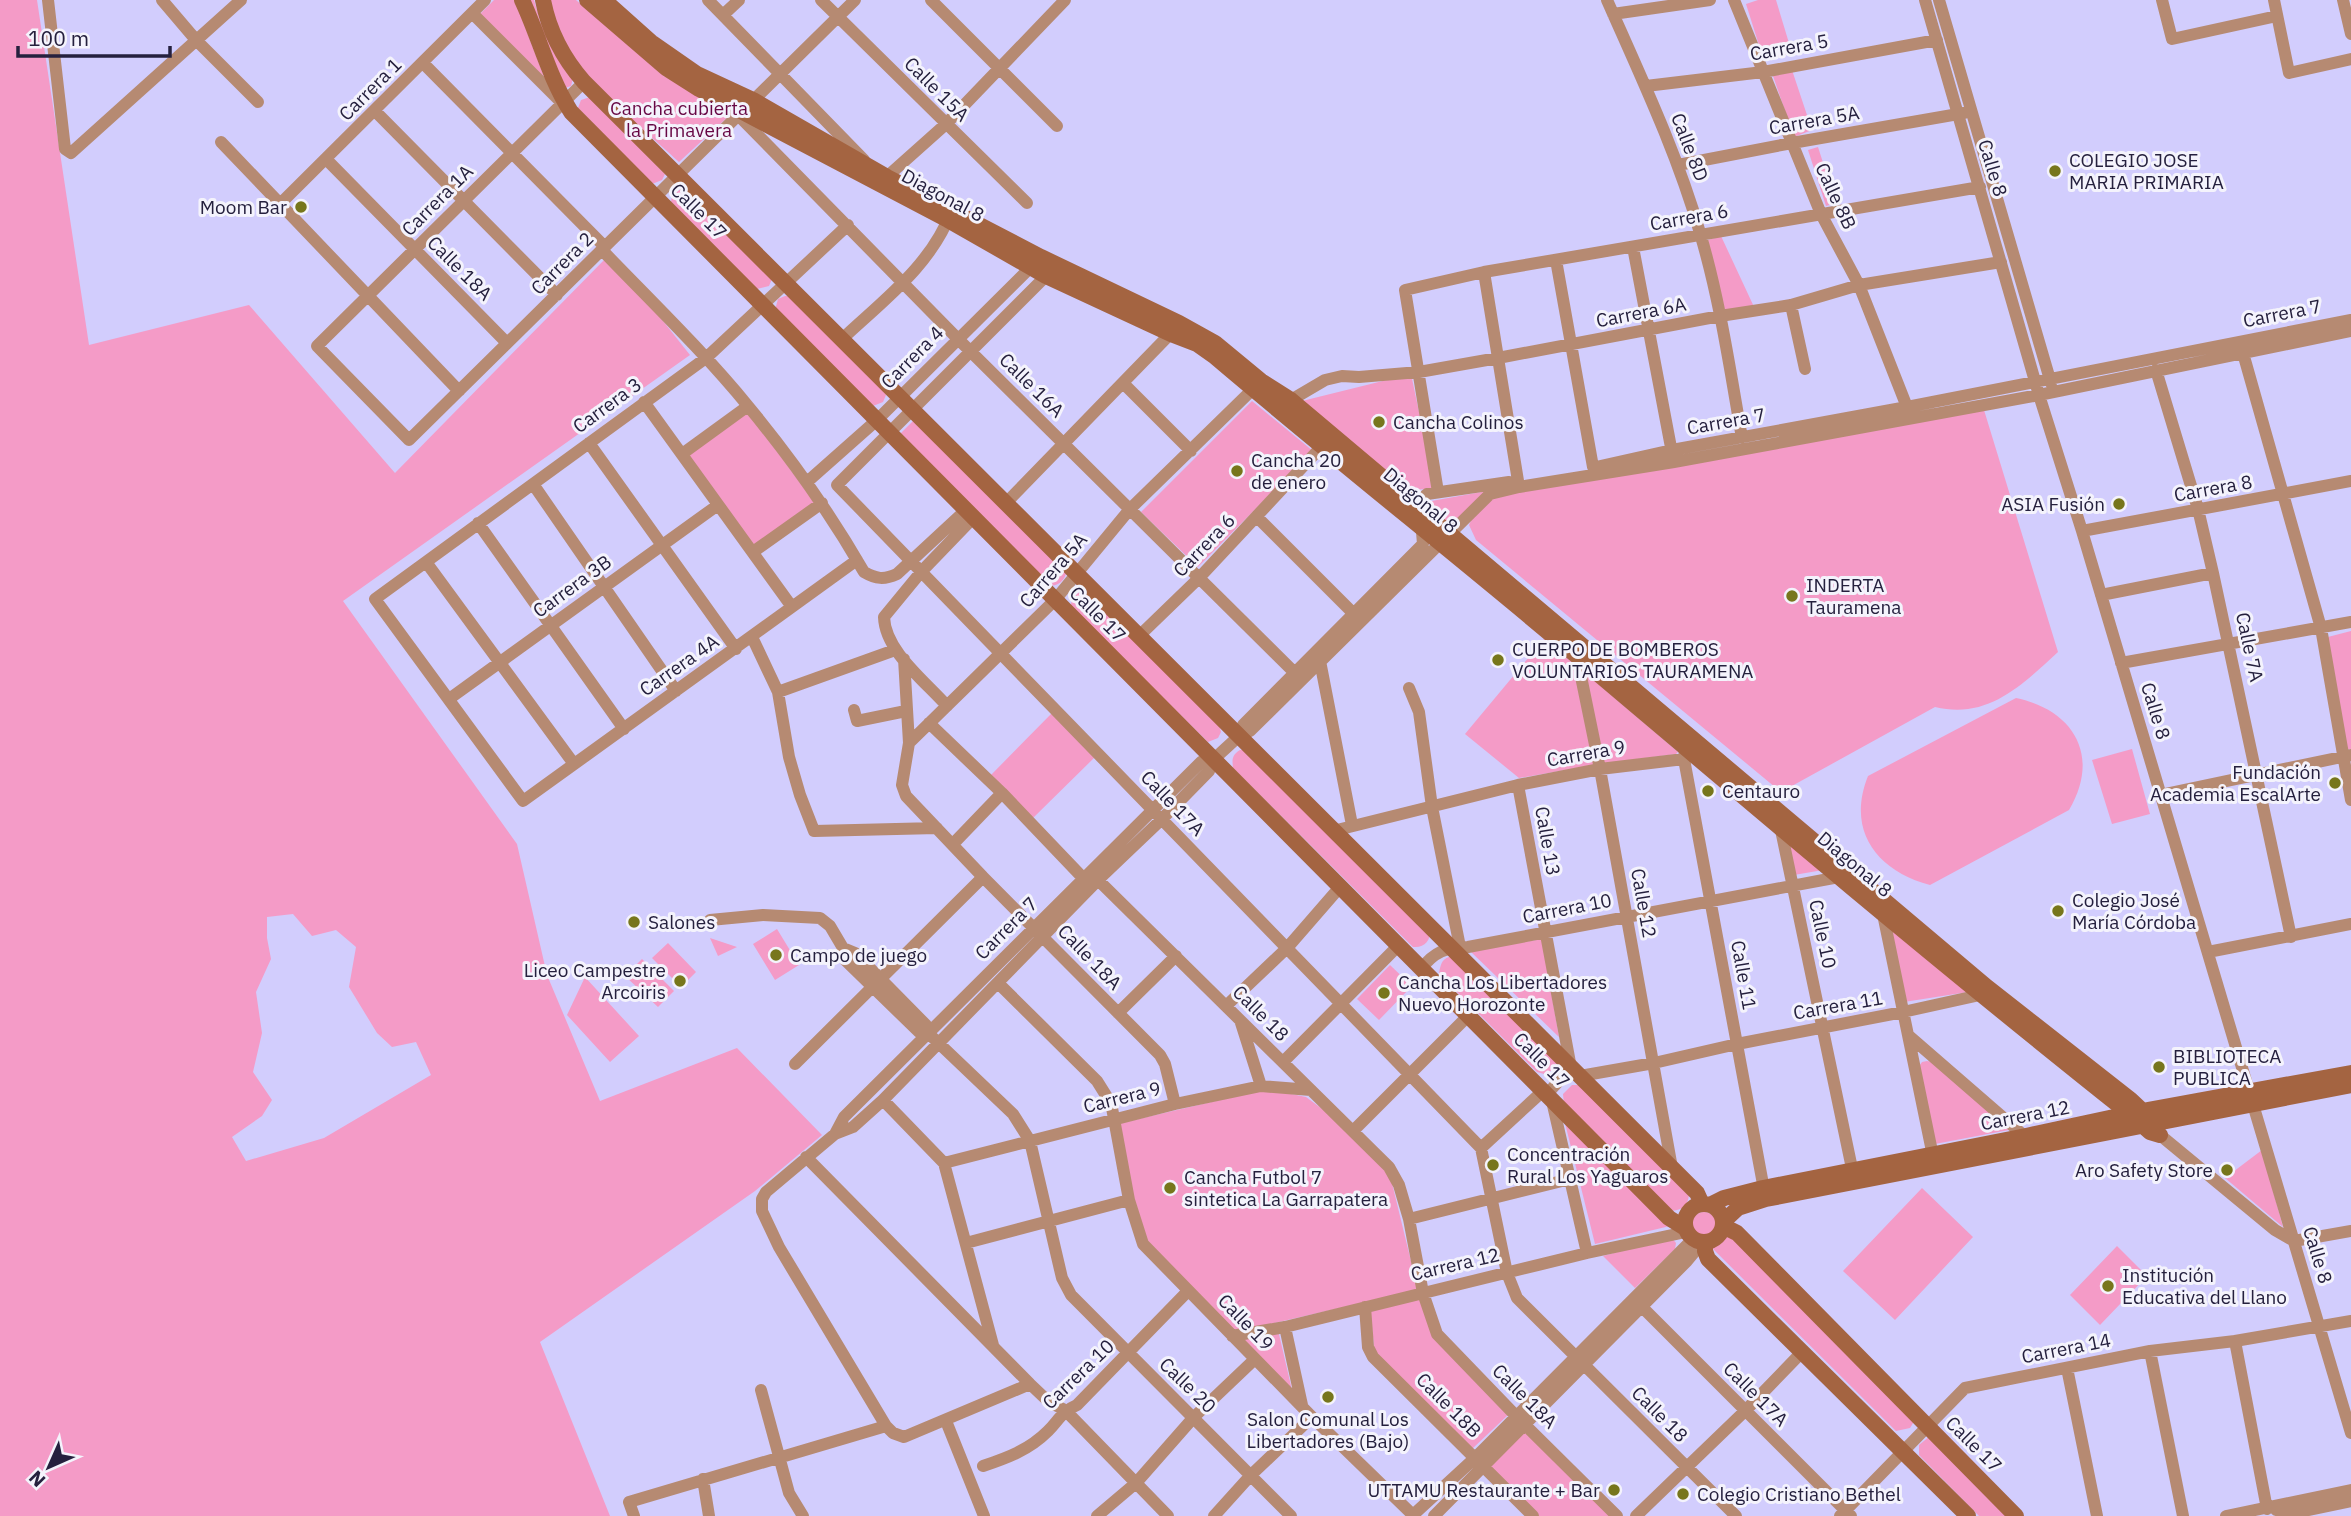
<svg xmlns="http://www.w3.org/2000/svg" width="2351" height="1516" font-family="'IBM Plex Sans',sans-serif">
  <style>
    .green { fill: #f49bc7; fill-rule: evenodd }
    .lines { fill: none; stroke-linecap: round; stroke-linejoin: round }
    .street { stroke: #b68a72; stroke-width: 12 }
    .secondary { stroke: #a46441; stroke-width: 16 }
    .poi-dot { fill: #77761c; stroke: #f4f3fc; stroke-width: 2.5 }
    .labels { text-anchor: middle; stroke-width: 6; stroke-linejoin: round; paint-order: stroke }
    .street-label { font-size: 19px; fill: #25203e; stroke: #f4f3fc }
    .park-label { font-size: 19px; fill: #670744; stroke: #f4f3fc }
    .poi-label { font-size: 19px; fill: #25203e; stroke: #f4f3fc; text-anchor: start }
  </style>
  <rect width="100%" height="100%" fill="#d2cdfd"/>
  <path class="green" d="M0,0H37L89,345L249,305L395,473L606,258L644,297L690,355L343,601L517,844L547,975L600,1101L737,1048L822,1135L755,1191L540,1342L610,1516H0ZM293,914L312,936L336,930L356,947L349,987L377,1033L392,1047L416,1042L431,1075L324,1138L246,1161L232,1137L262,1116L272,1100L253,1072L262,1033L256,992L271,959L267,938V917Z
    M494,0H515L546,82L479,15Z
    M526,0H534L541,24L573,78L571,86L565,88Z
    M547,0H576L664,76L732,113L679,162C630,116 564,69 547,0Z
    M1758,0H1776L1792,53L1764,61L1746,4Z
    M1792,70L1812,130L1794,137L1773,76Z
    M590,97L665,174L662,180L652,184L578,108L581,100Z
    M1818,147L1836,203L1826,206L1808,150Z
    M681,189L772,279L769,286L757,289L671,202L672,195Z
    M1721,236L1755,309L1722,314L1708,240Z
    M785,296H789L884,388L886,395L883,402L873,406L775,310L778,299Z
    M1411,374L1435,488L1405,491L1302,401Z
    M1252,401L1313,451L1198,567L1141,512Z
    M746,409L815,503L754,549L684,454Z
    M1984,410L2058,652C2022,685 1988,720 1935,707L1781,792L1476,540L1469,525L1475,512L1495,495Z
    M915,419L1066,574C1063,582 1057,587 1049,585L898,436Z
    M1487,491L1458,518L1444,522L1424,506L1426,502Z
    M1085,591L1219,725L1221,732L1218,738L1208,742L1071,607C1071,598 1075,592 1085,591Z
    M2351,631V749L2345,750L2324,638Z
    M1544,639L1573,663L1594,765L1519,778L1465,734Z
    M1582,670L1678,752L1676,754L1600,764Z
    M2016,698C2074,710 2101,756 2069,810L1930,885C1877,871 1846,831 1868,776Z
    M1052,713L1095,757L1033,818L990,776Z
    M2132,749L2150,814L2112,824L2092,760Z
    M1240,750H1249L1431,929C1430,941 1425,948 1413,947L1233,768C1232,759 1232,755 1240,750Z
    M1787,838L1823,870L1794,875Z
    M1890,927L1968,992L1904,1002Z
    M777,929L799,965L775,980L753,944Z
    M710,938L737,947L718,956Z
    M1542,939L1559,1037L1470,951Z
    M668,943L696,972L681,987L652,958Z
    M1455,955L1557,1056C1557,1066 1554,1071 1544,1074L1537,1072L1439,974C1441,961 1443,958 1455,955Z
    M642,959L674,991L658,1007L625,976Z
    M1390,965L1412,986L1379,1020L1357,999Z
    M585,977L639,1036L610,1062L567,1015Z
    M1927,1061L1936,1063L2014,1129L1935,1144L1917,1069L1922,1062Z
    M1572,1085H1581L1689,1194C1688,1207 1682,1210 1670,1211L1564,1104L1563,1094Z
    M1267,1089L1306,1097L1345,1126L1390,1175L1418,1290L1235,1332L1146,1242L1132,1197L1117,1124Z
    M1564,1119L1674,1225L1595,1244Z
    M2262,1150L2283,1227L2225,1178Z
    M1922,1188L1973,1237L1895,1320L1843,1271Z
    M1692 1224a12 12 0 1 1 24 0a12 12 0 1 1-24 0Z
    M1725,1231L1915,1420L1910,1428L1896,1431L1712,1248L1713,1243Z
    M1671,1237L1676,1243L1675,1249L1635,1288L1603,1256Z
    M2117,1246L2147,1276L2100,1325L2070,1295Z
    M1420,1296L1435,1336L1509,1414L1472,1449L1375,1354L1370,1311Z
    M1278,1330L1292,1390L1241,1339Z
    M1524,1429L1613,1516H1538L1487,1466Z
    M1930,1436L2015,1516H1979L1919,1455V1445Z"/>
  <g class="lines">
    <path class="street" d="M48,0L65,149L71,153L241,0
      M162,0L196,40L258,102
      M708,0L864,160
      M821,0L1027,203
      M931,0L1057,126
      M1607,0C1641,77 1677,153 1700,233C1720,300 1730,370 1742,438
      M1734,0L1821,214L1859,285L1907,407
      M1925,0L2039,395L2082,531L2351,1433
      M1939,0L2051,383
      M2162,0L2172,39L2277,16
      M2274,0L2289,73L2351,59
      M2343,0L2351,34
      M473,14L562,103
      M1613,14L1710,0
      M723,15L739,0
      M423,63L605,247
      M584,82L317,346L409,440L855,0
      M1646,86L1763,72L1937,40
      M375,111L557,295
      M738,115L958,339L1299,677
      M221,142L459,391
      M326,159L507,343
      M1678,165L1792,143L1964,113
      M881,182L946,124L1065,0
      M279,205L485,0
      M848,225L706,358L375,599L523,801L857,560
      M1633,247L1673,458
      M602,250C651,301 703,351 748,406C791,458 830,513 864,572C876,579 884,580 897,574L966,510
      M1556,260L1593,467
      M1052,270L837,485L1481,1148
      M1484,272L1519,487
      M1791,305L1805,369
      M841,340C881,302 931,266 951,212
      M2243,353L2321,628L2351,800
      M2156,370L2198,509L2213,573L2291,937
      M1123,383L1191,451
      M1291,400L1325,380L1342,376L1359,377L1419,372L1498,358L1720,316L1791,305L1859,285L2001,262
      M644,402L792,607
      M589,443L736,649
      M682,454L748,406
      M1596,467L1672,450L1907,407L2351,320
      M807,482L877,420L1036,262
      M533,484L676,691
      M1438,492L1405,290L1484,272L1980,187
      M1005,504L1175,329
      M1257,517L1358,618
      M478,523L624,729
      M2082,531L2351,481
      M753,552L822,503
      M426,562L574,764
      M2101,595L2213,573
      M752,637L778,692L789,757L800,795L814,831L937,828
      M1138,637L1199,578L1323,445
      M1579,654L1577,657L1600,769L1672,1168
      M904,659L909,743
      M1320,661L1352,825
      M2121,663L2351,622
      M1409,688L1419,712L1432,807L1460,947
      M778,692L895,650
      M449,699L718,505
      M947,706C925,681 885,651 884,617L921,572L973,518
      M854,710L857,721L906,711
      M929,723L1002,793L1084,879
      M1238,737L1243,725L1423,544L1422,532L1414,515L1420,500L1427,494L1509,482
      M1689,742L1685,750L1684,759L1765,1195
      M1518,785L1571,1068L1546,1095
      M2160,795L2351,755
      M1784,826L1781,830L1854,1178
      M1333,831L1518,785L1600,769L1684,759
      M953,844L1002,793
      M1098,880L1389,1167L1399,1185L1409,1219L1423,1293L1437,1334L1516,1416L1617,1516
      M1883,914L1934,1161
      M710,920L763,915L820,918L830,926L843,948L845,960L919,1032L928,1033
      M843,948L855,953L926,1025L928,1033L1013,1114L1030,1141L1062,1278L1071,1295L1291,1516
      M2208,952L2351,924
      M1421,969C1434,952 1446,947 1468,947L1839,877L1842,874
      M998,983L1097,1081L1107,1097L1112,1108L1129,1200L1143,1244L1312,1417L1414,1516
      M1226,1006L1287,948L1340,887
      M1118,1013L1176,956
      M1241,1023L1261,1086
      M1908,1035L2029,1140
      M1283,1062L1398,946
      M795,1064L983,877
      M1580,1076L1654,1063L1737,1044L1903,1012L1980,995L1985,990
      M883,1100L944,1163L993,1345
      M1552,1101L1587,1253
      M1175,1104L1165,1064L1160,1055L983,877L906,796L902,785L909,743L1055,600L1130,509L1253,389
      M1353,1131L1468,1016
      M835,1134L844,1117L1201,762L1213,760
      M2160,1135L2275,1230L2294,1241L2351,1231
      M1481,1148L1507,1273L1517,1298L1736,1516
      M1481,1148L1543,1091
      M806,1157L1030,1384L1049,1402L1065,1410L1168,1516
      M944,1163L1175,1104L1261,1086L1311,1090
      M1409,1219L1570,1179
      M966,1243L1129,1200
      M1636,1301L1851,1516
      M1365,1307L1368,1347L1373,1357L1533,1516
      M1285,1327L1302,1405
      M1232,1336L1285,1327L1587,1253L1686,1232
      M2235,1341L2267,1509
      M2150,1351L2183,1516
      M2067,1368L2097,1516
      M1030,1384L904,1437L893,1433L886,1426L779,1247L762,1211V1199L766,1192L835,1134L853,1127L883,1100L1098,880L1162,819L1209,771L1213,760L1238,737L1250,731L1490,494L1519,487L1674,462L2039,395L2351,331
      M761,1390L789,1493L803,1516
      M946,1421L984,1516
      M983,1466C1007,1458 1029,1450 1048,1431C1059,1420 1061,1412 1077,1405L1188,1291
      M703,1479L709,1516
      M2276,1510L2299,1512L2351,1501
      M634,1516L629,1502L886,1426
      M1097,1516L1136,1483L1194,1417L1255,1359
      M1214,1516L1251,1475L1312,1417
      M1412,1516L1475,1458L1693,1239
      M1434,1516L1687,1261L1702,1243
      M1636,1516L1746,1410L1803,1351
      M1840,1516L1965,1388L2150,1351L2235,1341L2351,1321
      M2226,1516L2351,1490"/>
    <path class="secondary" d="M522,0C539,36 549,78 571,112L1669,1218L1685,1228
      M543,0C549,32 563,58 584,82L1697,1193L1702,1204
      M587,0L666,68L699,89L948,220L1046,276L1171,334L1197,344L1214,356C1334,458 1458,556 1578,657C1761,812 1943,966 2131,1115L2150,1132L2160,1135
      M604,0L651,42L697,74L753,100L887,177L1041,257L1179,323L1215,343L1261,381L1291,400L1987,987L2131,1100L2148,1116
      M1685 1223a19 19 0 1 1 38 0a19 19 0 1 1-38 0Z
      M1710,1205L1724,1198L1763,1188L2026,1136L2142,1111L2351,1073
      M1723,1222L1738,1208L1766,1199L2351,1085
      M1723,1226L1737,1233L2016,1516
      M1705,1243V1251L1708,1259L1968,1516"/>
  </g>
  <g class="poi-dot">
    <circle cx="2055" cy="171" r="7"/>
    <circle cx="301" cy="207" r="7"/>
    <circle cx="1379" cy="422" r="7"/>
    <circle cx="1237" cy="471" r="7"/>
    <circle cx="2119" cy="504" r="7"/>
    <circle cx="1792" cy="596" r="7"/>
    <circle cx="1498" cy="660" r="7"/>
    <circle cx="2335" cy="783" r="7"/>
    <circle cx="1708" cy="791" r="7"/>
    <circle cx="2058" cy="911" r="7"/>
    <circle cx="634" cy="922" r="7"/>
    <circle cx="776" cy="955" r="7"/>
    <circle cx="680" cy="981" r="7"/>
    <circle cx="1384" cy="993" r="7"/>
    <circle cx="2159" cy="1067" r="7"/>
    <circle cx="1493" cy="1165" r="7"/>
    <circle cx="2227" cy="1170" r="7"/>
    <circle cx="1170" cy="1188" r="7"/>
    <circle cx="2108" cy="1286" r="7"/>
    <circle cx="1328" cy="1397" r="7"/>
    <circle cx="1614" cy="1490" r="7"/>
    <circle cx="1683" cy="1494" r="7"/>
  </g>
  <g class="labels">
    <g class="street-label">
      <text transform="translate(1789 47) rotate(-10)" y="7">Carrera 5</text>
      <text transform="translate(370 89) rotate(-45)" y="7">Carrera 1</text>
      <text transform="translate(937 89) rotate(45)" y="7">Calle 15A</text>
      <text transform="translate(1814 120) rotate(-10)" y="7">Carrera 5A</text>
      <text transform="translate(1690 147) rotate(69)" y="7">Calle 8D</text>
      <text transform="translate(1993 168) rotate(73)" y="7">Calle 8</text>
      <text transform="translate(943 195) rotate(28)" y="7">Diagonal 8</text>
      <text transform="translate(1836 196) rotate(65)" y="7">Calle 8B</text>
      <text transform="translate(437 200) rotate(-45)" y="7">Carrera 1A</text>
      <text transform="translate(699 211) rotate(45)" y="7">Calle 17</text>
      <text transform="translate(1689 217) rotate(-10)" y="7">Carrera 6</text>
      <text transform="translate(562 263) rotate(-45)" y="7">Carrera 2</text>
      <text transform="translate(460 268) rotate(45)" y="7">Calle 18A</text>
      <text transform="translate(1641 312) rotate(-11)" y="7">Carrera 6A</text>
      <text transform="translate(2282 313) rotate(-11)" y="7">Carrera 7</text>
      <text transform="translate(912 357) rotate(-45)" y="7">Carrera 4</text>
      <text transform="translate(1032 385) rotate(45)" y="7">Calle 16A</text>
      <text transform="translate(607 405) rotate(-36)" y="7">Carrera 3</text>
      <text transform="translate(1726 421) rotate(-10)" y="7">Carrera 7</text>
      <text transform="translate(2213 488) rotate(-10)" y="7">Carrera 8</text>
      <text transform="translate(1421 500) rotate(40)" y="7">Diagonal 8</text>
      <text transform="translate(1204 545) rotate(-46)" y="7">Carrera 6</text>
      <text transform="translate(1053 570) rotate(-49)" y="7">Carrera 5A</text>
      <text transform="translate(572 586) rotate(-36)" y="7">Carrera 3B</text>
      <text transform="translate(1098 614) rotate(45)" y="7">Calle 17</text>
      <text transform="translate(2250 647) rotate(78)" y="7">Calle 7A</text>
      <text transform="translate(679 665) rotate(-35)" y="7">Carrera 4A</text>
      <text transform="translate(2156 711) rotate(73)" y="7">Calle 8</text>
      <text transform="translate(1586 753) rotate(-10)" y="7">Carrera 9</text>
      <text transform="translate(1173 803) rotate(46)" y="7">Calle 17A</text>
      <text transform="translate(1548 841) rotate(80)" y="7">Calle 13</text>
      <text transform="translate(1855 864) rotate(40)" y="7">Diagonal 8</text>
      <text transform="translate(1644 903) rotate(80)" y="7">Calle 12</text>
      <text transform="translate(1567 908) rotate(-11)" y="7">Carrera 10</text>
      <text transform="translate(1006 928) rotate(-45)" y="7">Carrera 7</text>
      <text transform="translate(1823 934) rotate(78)" y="7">Calle 10</text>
      <text transform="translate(1090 957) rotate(46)" y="7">Calle 18A</text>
      <text transform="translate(1744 975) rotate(80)" y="7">Calle 11</text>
      <text transform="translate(1838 1005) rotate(-10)" y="7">Carrera 11</text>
      <text transform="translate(1261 1013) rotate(45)" y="7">Calle 18</text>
      <text transform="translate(1542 1060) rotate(45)" y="7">Calle 17</text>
      <text transform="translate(1122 1097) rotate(-14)" y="7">Carrera 9</text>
      <text transform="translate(2025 1115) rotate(-11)" y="7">Carrera 12</text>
      <text transform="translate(2318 1255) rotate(73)" y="7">Calle 8</text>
      <text transform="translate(1455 1264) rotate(-13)" y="7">Carrera 12</text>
      <text transform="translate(1246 1322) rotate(46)" y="7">Calle 19</text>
      <text transform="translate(2066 1348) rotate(-11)" y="7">Carrera 14</text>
      <text transform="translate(1078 1374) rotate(-44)" y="7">Carrera 10</text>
      <text transform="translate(1188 1385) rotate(44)" y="7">Calle 20</text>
      <text transform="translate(1756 1394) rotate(45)" y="7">Calle 17A</text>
      <text transform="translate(1525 1396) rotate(45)" y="7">Calle 18A</text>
      <text transform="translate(1449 1405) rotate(45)" y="7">Calle 18B</text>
      <text transform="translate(1660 1414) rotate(45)" y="7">Calle 18</text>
      <text transform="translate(1974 1444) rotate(45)" y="7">Calle 17</text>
    </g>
    <g class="park-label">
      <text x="679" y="115">Cancha cubierta<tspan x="679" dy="22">la Primavera</tspan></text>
    </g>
    <g class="poi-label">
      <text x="2069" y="167">COLEGIO JOSE<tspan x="2069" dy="22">MARIA PRIMARIA</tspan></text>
      <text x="287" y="214" text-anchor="end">Moom Bar</text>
      <text x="1393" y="429">Cancha Colinos</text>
      <text x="1251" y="467">Cancha 20<tspan x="1251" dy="22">de enero</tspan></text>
      <text x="2105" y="511" text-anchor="end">ASIA Fusión</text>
      <text x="1806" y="592">INDERTA<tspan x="1806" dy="22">Tauramena</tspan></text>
      <text x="1512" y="656">CUERPO DE BOMBEROS<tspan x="1512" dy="22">VOLUNTARIOS TAURAMENA</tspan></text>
      <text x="2321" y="779" text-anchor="end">Fundación<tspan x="2321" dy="22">Academia EscalArte</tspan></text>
      <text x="1722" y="798">Centauro</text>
      <text x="2072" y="907">Colegio José<tspan x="2072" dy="22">María Córdoba</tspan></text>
      <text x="648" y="929">Salones</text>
      <text x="790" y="962">Campo de juego</text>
      <text x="666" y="977" text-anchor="end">Liceo Campestre<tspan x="666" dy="22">Arcoiris</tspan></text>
      <text x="1398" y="989">Cancha Los Libertadores<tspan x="1398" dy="22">Nuevo Horozonte</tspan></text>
      <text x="2173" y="1063">BIBLIOTECA<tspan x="2173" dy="22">PUBLICA</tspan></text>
      <text x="1507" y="1161">Concentración<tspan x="1507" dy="22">Rural Los Yaguaros</tspan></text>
      <text x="2213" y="1177" text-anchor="end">Aro Safety Store</text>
      <text x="1184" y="1184">Cancha Futbol 7<tspan x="1184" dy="22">sintetica La Garrapatera</tspan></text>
      <text x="2122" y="1282">Institución<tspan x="2122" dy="22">Educativa del Llano</tspan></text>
      <text x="1328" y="1426" text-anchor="middle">Salon Comunal Los<tspan x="1328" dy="22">Libertadores (Bajo)</tspan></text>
      <text x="1600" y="1497" text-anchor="end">UTTAMU Restaurante + Bar</text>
      <text x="1697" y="1501">Colegio Cristiano Bethel</text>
    </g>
  </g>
  <g transform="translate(49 1467) rotate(225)" stroke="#f4f3fc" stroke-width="5" paint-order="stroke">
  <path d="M0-5L12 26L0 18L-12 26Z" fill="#25203e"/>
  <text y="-10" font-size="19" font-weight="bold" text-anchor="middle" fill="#25203e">N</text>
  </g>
  <path d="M18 46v10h152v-10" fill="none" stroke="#25203e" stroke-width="3.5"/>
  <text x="28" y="46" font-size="21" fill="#25203e" stroke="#f4f3fc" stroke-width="5" paint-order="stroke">100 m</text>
</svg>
